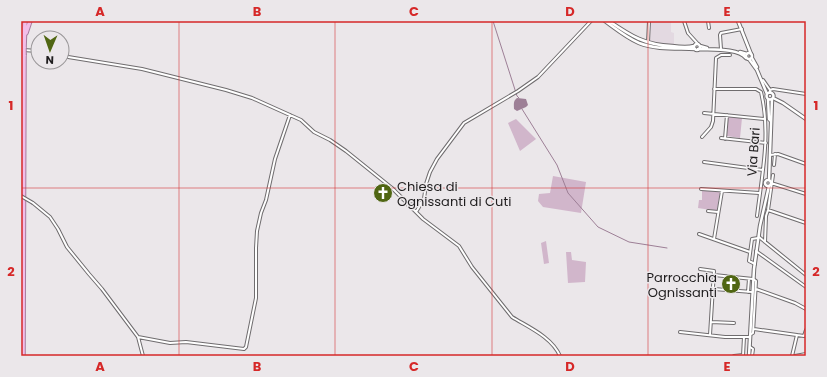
<svg xmlns="http://www.w3.org/2000/svg" width="827" height="377" font-family="Poppins,sans-serif">
  <style>
    .built { fill: #e3d9e1 }
    .green { fill: #d1b6cb }
    .water { fill: #9d7f96 }
    .lines { fill: none; stroke-linecap: round; stroke-linejoin: round }
    .stream { stroke: #9d7f96; stroke-width: 1 }
    .minor-casing { stroke: #6f6c6e; stroke-width: 4 }
    .tertiary-casing { stroke: #6f6c6e; stroke-width: 4.5 }
    .secondary-casing { stroke: #6f6c6e; stroke-width: 4.5 }
    .trunk-casing { stroke: #a67b9d; stroke-width: 5.5 }
    .minor { stroke: #fff; stroke-width: 2 }
    .tertiary { stroke: #fff; stroke-width: 2.5 }
    .secondary { stroke: #fff; stroke-width: 2.5 }
    .trunk { stroke: #f2bee8; stroke-width: 3.5 }
    .minor-bridge-casing { stroke: #6f6c6e; stroke-width: 4; stroke-linecap: butt }
    .trunk-bridge-casing { stroke: #a67b9d; stroke-width: 5.5; stroke-linecap: butt }
    .minor-bridge { stroke: #fff; stroke-width: 2 }
    .trunk-bridge { stroke: #f2bee8; stroke-width: 3.5 }
    .grid { fill: none; stroke: #d62828; stroke-width: 1; stroke-opacity: 0.55 }
    .labels { text-anchor: middle; stroke-width: 3; stroke-linejoin: round; paint-order: stroke }
    .street-label { font-size: 13px; fill: #1f1d1e; stroke: #ebe7ea }
    .poi-label { font-size: 13px; fill: #1f1d1e; stroke: #ebe7ea; text-anchor: start }
    .neatline { fill: none; stroke: #d62828; stroke-width: 1.5 }
    .grid-label { font-size: 13px; text-anchor: middle; font-weight: bold; fill: #d62828 }
  </style>
  <rect width="100%" height="100%" fill="#ebe7ea"/>
  <path class="built" d="M650,21H671V32L674,33V45L649,42Z"/>
  <path class="green" d="M728,117L742,118L740,138L727,136Z
    M516,119L536,139L520,151L508,123Z
    M553,176L586,182L581,213L543,207L538,201L539,194L550,193Z
    M702,190L720,192L717,211L698,208L699,200H702Z
    M546,241L549,263L544,264L541,243Z
    M566,252H571L572,260L586,262L585,282L568,283Z"/>
  <path class="water" d="M517,98L526,99L528,105L526,107L517,111L514,109C514,104 513,101 517,98Z"/>
  <g class="lines">
    <path class="stream" d="M493,21L517,96L519,98
      M522,109L557,165L568,193L598,227L629,242L667,248"/>
    <g class="minor-casing">
      <path id="minor" d="M684,21L688,33L698,44
        M708,21L709,28
        M648,42L649,21
        M721,49L720,35L721,33L742,29
        M23,50L38,51
        M62,56L142,69L226,90L252,98L301,120L314,132L330,140L346,151L392,188L423,219L459,246L472,267L512,317C528,327 552,337 560,356
        M763,80L770,90V93
        M714,89H756L761,92C771,133 762,175 757,216
        M770,90L773,89L806,94
        M704,113L765,119
        M702,137L711,127L713,121L716,58L721,55H730
        M721,138L766,143
        M725,139L727,115
        M770,155L778,154L806,164
        M704,162L763,170
        M774,165L775,154
        M771,183L806,194
        M701,189L759,193
        M33,203L50,217L58,229L67,247L89,274L102,289L138,337L143,356
        M408,205L421,203
        M768,210L806,223
        M708,211L718,212
        M416,212L424,199L426,184L430,172L437,159L464,123L518,91L538,77L591,21
        M699,234L750,252
        M759,237L806,275
        M714,239L722,191
        M765,242L766,216L768,210L773,175
        M756,251L806,287
        M755,264L749,261L752,239L758,238
        M700,269L714,271L710,335
        M714,275L753,279L756,281L753,333L751,334
        M714,289L752,292
        M756,289L795,303L806,309
        M748,292L749,279
        M711,322L734,323
        M754,329L804,336L806,330
        M680,332L725,337H749
        M138,337L170,343L186,342L244,349L246,347L256,298V248L257,231L261,213L266,200L275,159L290,115
        M750,347L753,349L752,356
        M734,356L743,355
        M743,356L744,337
        M792,356L797,335
        M795,356L806,354"/>
    </g>
    <g class="tertiary-casing">
      <path id="tertiary" d="M738,21L751,54"/>
    </g>
    <g class="secondary-casing">
      <path id="secondary" d="M605,21C616,29 627,38 639,43C657,50 677,48 695,49
        M609,21C631,36 645,45 672,46C679,47 687,48 694,46
        M694 47a3 3 0 1 1 6 0a3 3 0 1 1-6 0Z
        M700,46L707,48
        M698,49C711,50 738,48 746,58
        M740,52L747,54
        M746 56a3 3 0 1 1 6 0a3 3 0 1 1-6 0Z
        M752,58L757,67
        M749,59L757,70L767,94
        M766.5 96a3.5 3.5 0 1 1 7 0a3.5 3.5 0 1 1-7 0Z
        M773,98L783,103L806,119
        M768,99L769,119L771,121
        M765 183a3 3 0 1 1 6 0a3 3 0 1 1-6 0Z
        M769,180L772,99
        M749,356L754,269L760,226L769,186"/>
    </g>
    <g class="trunk-casing">
      <path id="trunk" d="M21,21V48
        M26,33L30,21
        M24,48L25,21
        M21,113L22,56
        M23,356L24,55"/>
    </g>
    <use href="#minor" class="minor"/>
    <use href="#tertiary" class="tertiary"/>
    <use href="#secondary" class="secondary"/>
    <use href="#trunk" class="trunk"/>
    <g class="minor-bridge-casing">
      <path id="minor-bridge" d="M21,196L33,203"/>
    </g>
    <g class="trunk-bridge-casing">
      <path id="trunk-bridge" d="M21,48L22,56
        M24,48V55"/>
    </g>
    <use href="#minor-bridge" class="minor-bridge"/>
    <use href="#trunk-bridge" class="trunk-bridge"/>
  </g>
  <path class="grid" d="M179,21V356M335,21V356M492,21V356M648,21V356M21,188H806"/>
  <defs>
    <g id="church-disc" transform="scale(1)"><circle r="9.5" fill="#506613" stroke="#ebe7ea"/><path d="M-1.2-6h2.4v3.5h3.3v2.4h-3.3V6h-2.4V-.1h-3.3v-2.4h3.3Z" fill="#fff"/></g>
  </defs>
  <g fill-rule="evenodd">
    <use href="#church-disc" x="383" y="193"/>
    <use href="#church-disc" x="731" y="284"/>
  </g>
  <g class="labels">
    <g class="street-label">
      <text transform="translate(753 152) rotate(-86)" y="5">Via Bari</text>
    </g>
    <g class="poi-label">
      <text x="397" y="191">Chiesa di<tspan x="397" dy="15">Ognissanti di Cuti</tspan></text>
      <text x="717" y="282" text-anchor="end">Parrocchia<tspan x="717" dy="15">Ognissanti</tspan></text>
    </g>
  </g>
  <rect width="827" height="377" fill="none" stroke="#ebe7ea" stroke-width="44"/>
  <g transform="translate(50 50) rotate(182)"><circle r="19" fill="#ebe7ea" stroke="#999698"/>
  <path d="M0-3L7 15L0 10L-7 15Z" fill="#506613"/>
  <text y="-6" font-size="11" font-weight="bold" text-anchor="middle" fill="#1f1d1e">N</text>
  </g>
  <rect x="22" y="22" width="783" height="333" class="neatline"/>
  <g class="grid-label">
    <text x="100" y="16">A</text>
    <text x="257" y="16">B</text>
    <text x="414" y="16">C</text>
    <text x="570" y="16">D</text>
    <text x="727" y="16">E</text>
    <text x="11" y="110">1</text>
    <text x="816" y="110">1</text>
    <text x="11" y="276">2</text>
    <text x="816" y="276">2</text>
    <text x="100" y="371">A</text>
    <text x="257" y="371">B</text>
    <text x="414" y="371">C</text>
    <text x="570" y="371">D</text>
    <text x="727" y="371">E</text>
  </g>
</svg>
